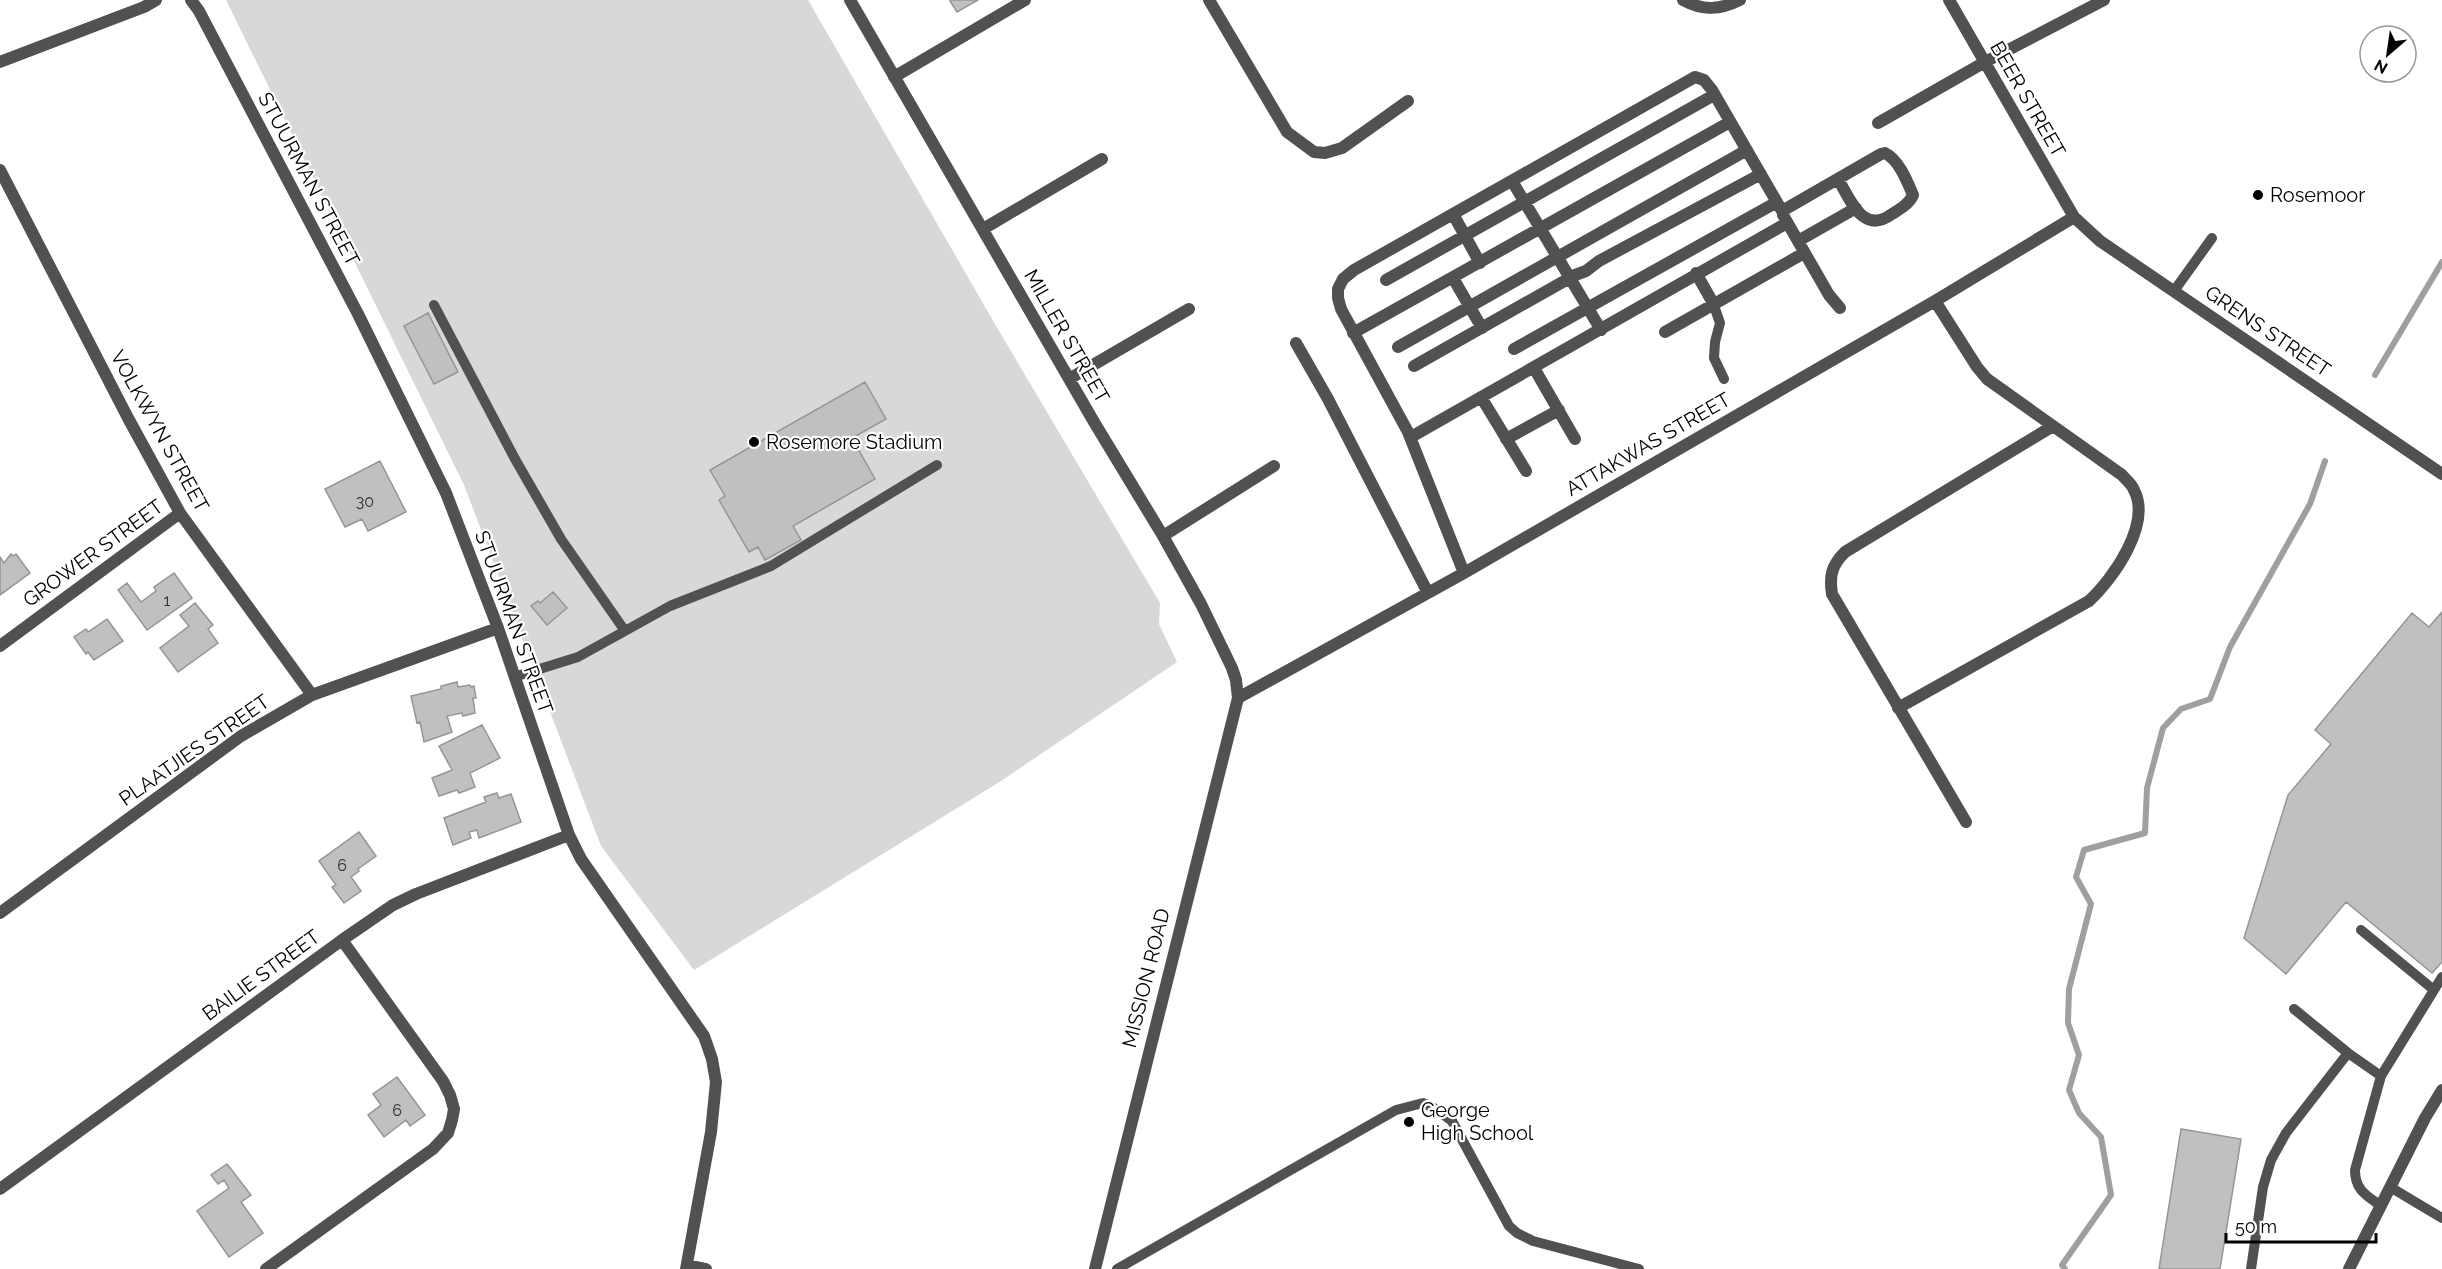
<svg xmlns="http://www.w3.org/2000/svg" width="2442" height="1269" font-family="Raleway,sans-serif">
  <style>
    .green { fill: #d8d8d8 }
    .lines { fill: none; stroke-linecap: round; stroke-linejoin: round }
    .stream { stroke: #9f9f9f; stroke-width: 6 }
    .building { fill: #c0c0c0; stroke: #959595; stroke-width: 1.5 }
    .service { stroke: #515151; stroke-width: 10 }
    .minor { stroke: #515151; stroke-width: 12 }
    .poi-dot { fill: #000; stroke: #fff; stroke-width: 2 }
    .labels { text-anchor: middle; stroke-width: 4.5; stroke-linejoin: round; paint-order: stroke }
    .number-label { font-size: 16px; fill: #303030 }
    .street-label { font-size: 20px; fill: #000; stroke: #fff }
    .poi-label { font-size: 20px; fill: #000; stroke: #fff; text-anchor: start }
  </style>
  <rect width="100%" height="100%" fill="#fff"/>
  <path class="green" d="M226,0H808L999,331L1160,603L1159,624L1177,662L1001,781L694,970L601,846L464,485Z"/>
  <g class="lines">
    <path class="stream" d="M2375,375L2442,262
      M2065,1269L2062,1265L2111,1195L2101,1137L2079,1113L2069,1090L2079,1055L2068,1023L2069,989L2091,904L2076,877L2084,850L2145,833L2147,788L2163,728L2181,709L2210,699L2230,647L2310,504L2325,461"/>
  </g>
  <path class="building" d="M952,0H978L957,12L950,1Z
    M428,313L458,372L434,384L404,326Z
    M865,382L886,419L852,438L875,479L793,526L801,540L765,560L758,547L749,552L719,500L725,496L710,470Z
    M380,461L406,512L368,531L362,519L345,527L325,489Z
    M11,554L13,556L16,554L30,573L0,595V557L4,563Z
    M174,573L192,598L147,630L118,590L127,583L141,602L156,591L154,587Z
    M553,592L567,608L547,625L531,606L538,601L540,603Z
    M195,603L213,625L208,629L218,643L178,672L160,648L189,626L180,615Z
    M2442,612V962L2432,973L2346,902L2286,974L2244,938L2288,795L2331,744L2315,730L2412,613L2429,627Z
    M107,619L123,641L94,660L88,652L86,654L74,637L86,629L88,632Z
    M457,682L458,687L470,685L471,687L474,686L476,698H473L475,713L463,716L462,713L447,716L452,732L424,742L420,722L417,723L411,696L441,689V686Z
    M482,725L500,758L470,773L475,787L459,793L457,790L439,796L432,778L452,770L439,746Z
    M497,793L499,798L511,794L521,822L479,838L477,830L469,832L471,838L453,845L444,818L486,802L484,797Z
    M359,832L376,856L358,869L359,871L351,877L361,891L344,903L332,887L336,885L319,861Z
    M397,1077L425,1115L410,1126L406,1120L384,1137L368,1115L381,1105L373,1094Z
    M2181,1129L2241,1139L2220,1269H2159Z
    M227,1164L251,1195L241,1202L263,1233L229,1257L197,1211L229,1188L224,1180L218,1184L211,1175Z"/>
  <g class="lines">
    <path class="service" d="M2174,291L2212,238
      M1713,303L1720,323L1715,342L1714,358L1724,379
      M434,305L515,459L561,539L625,631
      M514,677L578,657L670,606L771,566L937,465
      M2361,930L2434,990
      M2294,1009L2348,1053
      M2390,1187L2442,1218
      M2381,1206C2366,1195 2355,1190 2355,1170L2381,1076
      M1117,1269L1396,1110L1423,1103L1434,1108L1452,1121L1509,1226L1517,1233L1533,1241L1639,1269
      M2251,1269L2263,1187L2271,1160L2286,1133L2348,1053L2381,1076L2442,977"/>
    <path class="minor" d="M191,0L199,11L358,314L446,493L498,628L569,835L581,859L704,1036L712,1059L716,1082L711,1132L686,1269
      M850,0L1094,422L1163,536L1201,604L1232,668L1236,680L1238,698L1095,1269
      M1209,0L1287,132L1314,152L1325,153L1342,148L1408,101
      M1683,0C1703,11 1720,10 1740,0
      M1949,0L2074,217L2100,241L2442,474
      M0,62L144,7L156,0
      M894,77L1025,0
      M1878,123L1985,62L2104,0
      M0,170L128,418L180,513L312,695
      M1512,181L1601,330
      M1453,214L1480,263
      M1783,215L1829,295L1840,308
      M983,229L1102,159
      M1798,241L1856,208
      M1696,273L1713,303
      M1453,278L1482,328
      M1386,280L1714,95
      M1665,332L1804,253
      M1353,333L1730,122
      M1296,343L1328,399L1428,593
      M1398,347L1747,150
      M1514,349L1777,202
      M1414,366L1575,275L1586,271L1599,261L1761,174
      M1534,368L1575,439
      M1069,379L1189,309
      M1481,397L1526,471
      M1411,437L1787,223
      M1506,439L1559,410
      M1163,536L1274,466
      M1464,573L1408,432L1341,309L1338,298V289L1343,279L1354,270L1695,77L1704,80L1712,90L1782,211L1881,154L1885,153C1899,160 1907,181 1913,195C1909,204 1900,209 1892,214C1863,235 1851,201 1838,179
      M0,646L180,513
      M1238,698L1464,573L1935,301L2074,217
      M1898,708L2089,601C2113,579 2152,524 2134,490C2132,484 2126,480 2122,475L1987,379L1977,367L1935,301
      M1966,822L1832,594C1829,575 1832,565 1845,552L2053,426
      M0,913L241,736L312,695L498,628
      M0,1189L342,940L393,905L416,894L569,835
      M687,1265L706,1269
      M266,1269L433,1149L448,1133L452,1120L454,1109L450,1095L443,1081L342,940
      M2349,1269L2425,1118L2442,1090"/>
  </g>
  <g class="poi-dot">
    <circle cx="2258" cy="195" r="6"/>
    <circle cx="754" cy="442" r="6"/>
    <circle cx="1409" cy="1122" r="6"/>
  </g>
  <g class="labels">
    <g class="number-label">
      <text x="365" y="507">30</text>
      <text x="167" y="606">1</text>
      <text x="342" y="871">6</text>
      <text x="397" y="1116">6</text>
    </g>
    <g class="street-label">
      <text transform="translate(2028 99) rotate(60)" y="7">BEER STREET</text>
      <text transform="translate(309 179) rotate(62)" y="7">STUURMAN STREET</text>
      <text transform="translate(2268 331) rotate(34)" y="7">GRENS STREET</text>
      <text transform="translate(1067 336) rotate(60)" y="7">MILLER STREET</text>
      <text transform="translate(160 431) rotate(61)" y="7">VOLKWYN STREET</text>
      <text transform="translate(1648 444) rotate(-30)" y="7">ATTAKWAS STREET</text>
      <text transform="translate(93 553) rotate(-36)" y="7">GROWER STREET</text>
      <text transform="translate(514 622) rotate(70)" y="7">STUURMAN STREET</text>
      <text transform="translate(194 750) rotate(-35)" y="7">PLAATJIES STREET</text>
      <text transform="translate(261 975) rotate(-36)" y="7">BAILIE STREET</text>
      <text transform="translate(1146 978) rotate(-76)" y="7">MISSION ROAD</text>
    </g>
    <g class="poi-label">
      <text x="2270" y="202">Rosemoor</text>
      <text x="766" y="449">Rosemore Stadium</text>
      <text x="1421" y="1117">George<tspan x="1421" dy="23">High School</tspan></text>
    </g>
  </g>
  <g transform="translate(2388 54) rotate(209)"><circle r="28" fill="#ffffff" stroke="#999999" stroke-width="1.5"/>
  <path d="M0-4.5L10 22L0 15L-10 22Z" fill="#000000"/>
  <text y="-9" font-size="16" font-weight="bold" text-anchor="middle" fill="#000000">N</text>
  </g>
  <path d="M2226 1233v9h150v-9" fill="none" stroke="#000000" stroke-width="3"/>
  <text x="2235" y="1233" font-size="18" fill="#000000" stroke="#ffffff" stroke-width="4.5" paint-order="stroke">50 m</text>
</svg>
